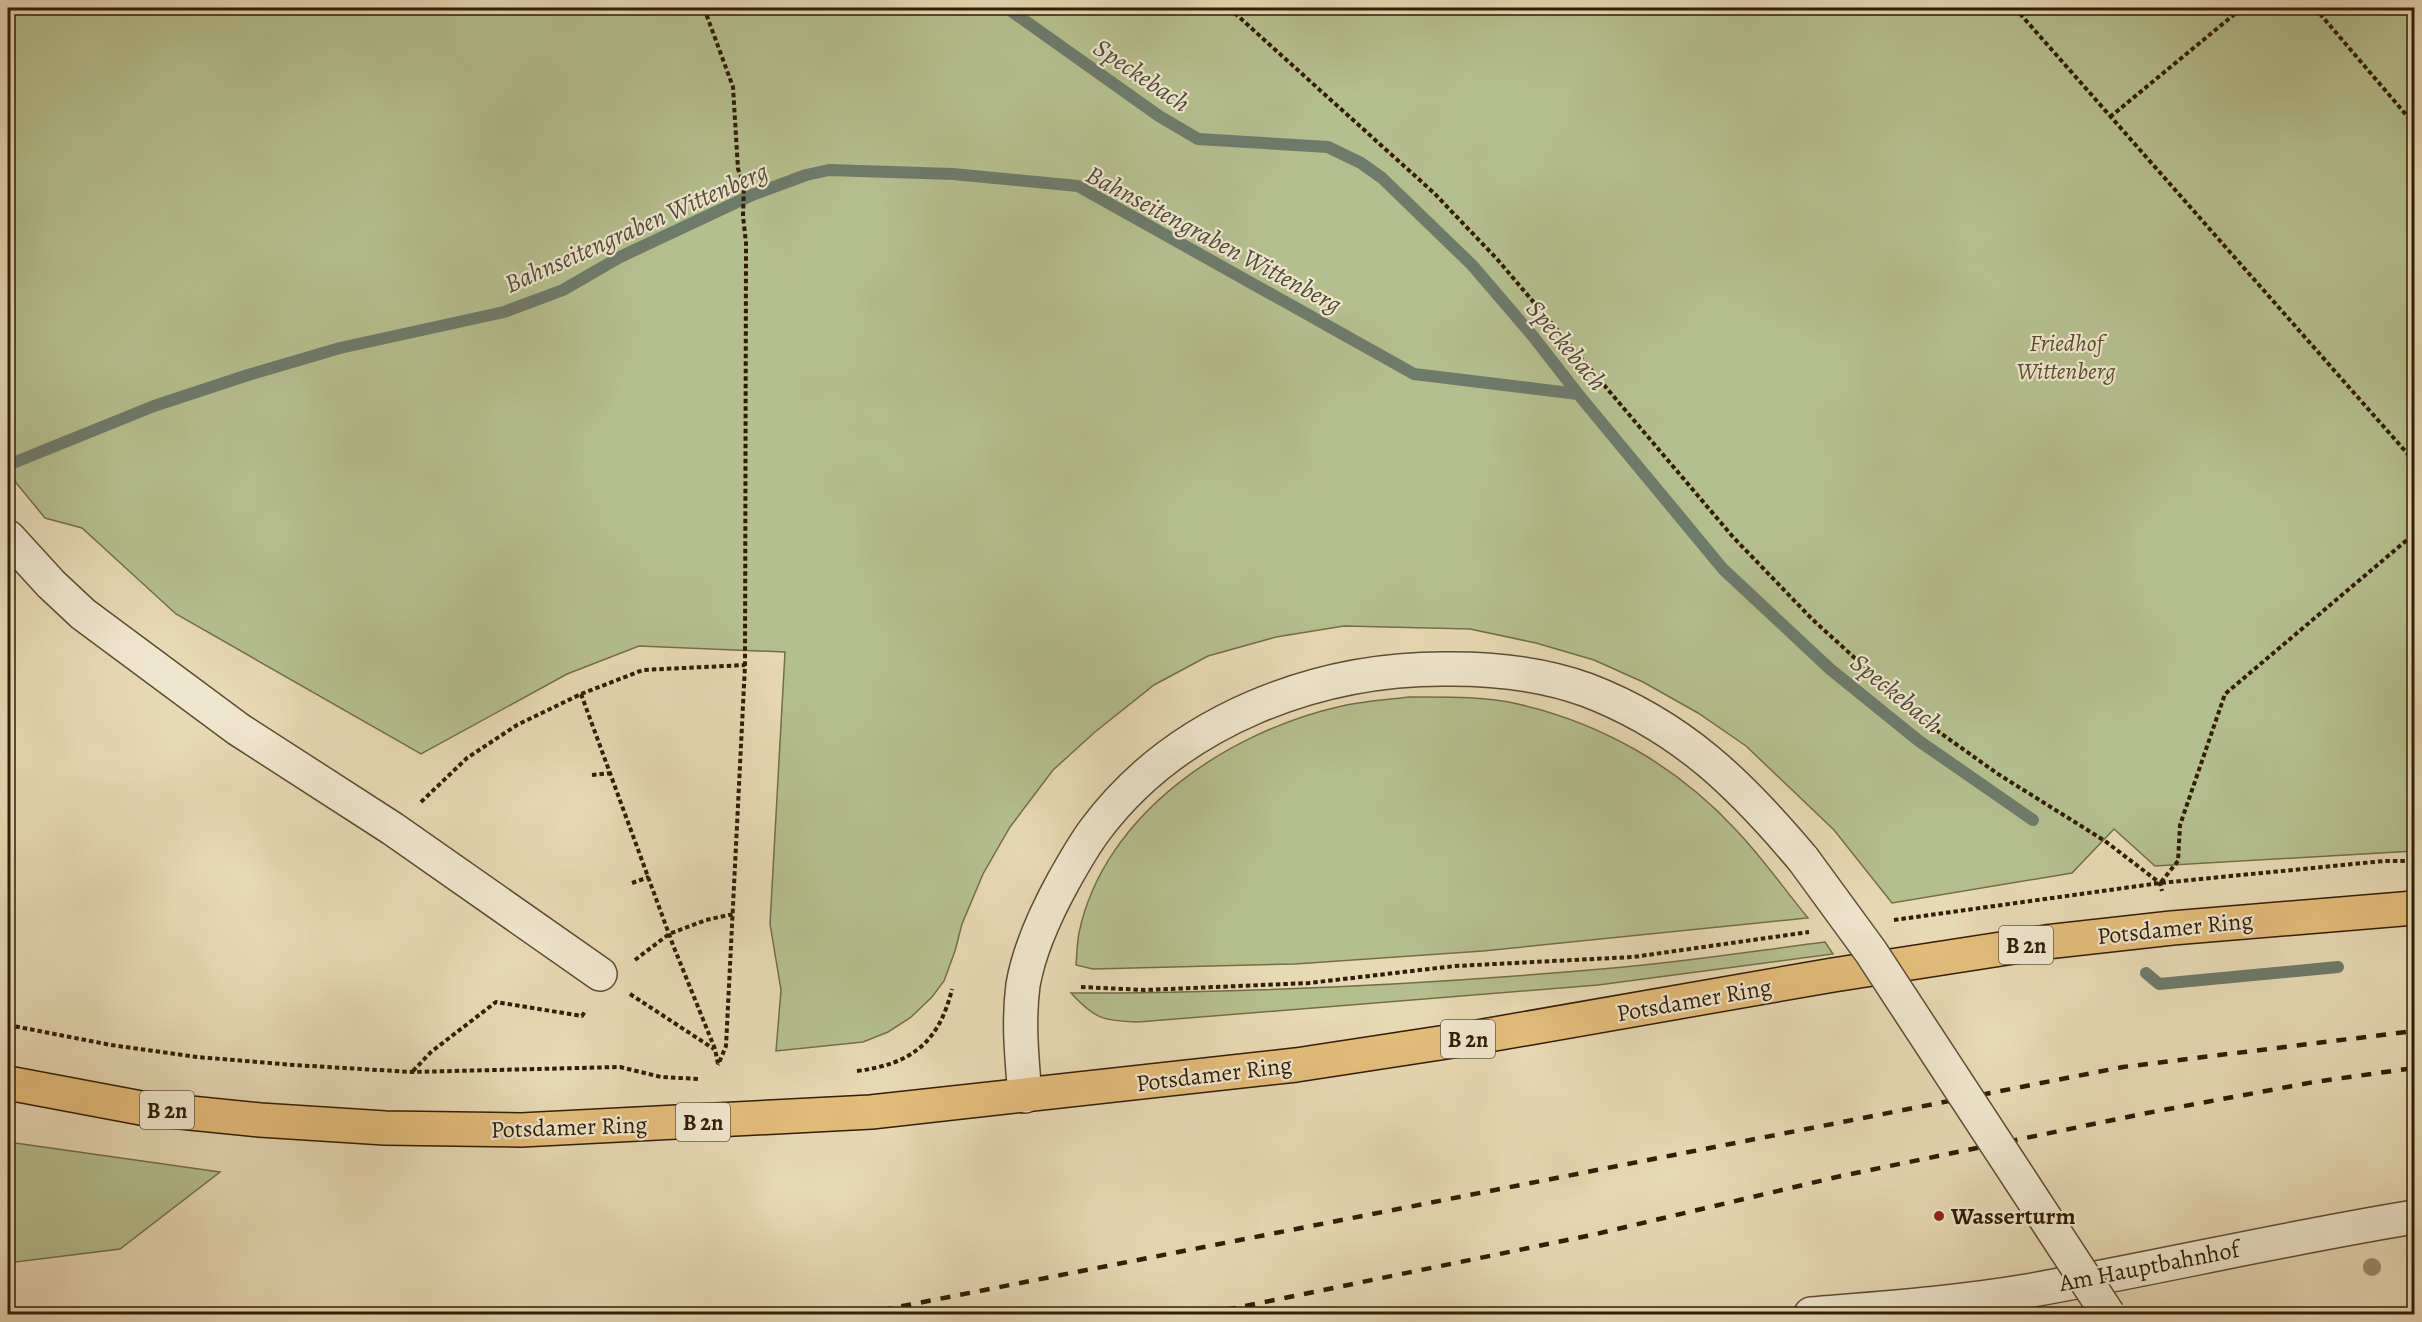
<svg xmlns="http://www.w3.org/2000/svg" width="2422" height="1322" font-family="Alegreya,serif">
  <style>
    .green { fill: #b5bf8e; stroke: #736e4a; stroke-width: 1.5 }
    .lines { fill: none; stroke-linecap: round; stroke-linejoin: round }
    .stream { stroke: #6e7b6b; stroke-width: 12 }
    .minor-casing { stroke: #5e4c32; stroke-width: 36 }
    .major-casing { stroke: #311d06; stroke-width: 36 }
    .path { stroke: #311d06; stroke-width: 4; stroke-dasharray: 4.5 3; stroke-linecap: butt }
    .minor { stroke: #efe6ce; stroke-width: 33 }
    .major { stroke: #e4bc7a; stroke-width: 33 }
    .rail { stroke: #311d06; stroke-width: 4.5; stroke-dasharray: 10 10; stroke-linecap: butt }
    .minor-bridge-casing { stroke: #5e4c32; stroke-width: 36; stroke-linecap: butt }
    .minor-bridge { stroke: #efe6ce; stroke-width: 33 }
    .tree { fill: #998d6b }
    .poi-dot { fill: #8f2418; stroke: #efe6ce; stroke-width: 2 }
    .labels { text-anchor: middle; stroke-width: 4.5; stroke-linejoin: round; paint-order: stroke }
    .shield { fill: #efe6ce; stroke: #6a5942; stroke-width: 1.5 }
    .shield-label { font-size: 22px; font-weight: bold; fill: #311d06 }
    .park-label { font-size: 24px; font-style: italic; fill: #594e2f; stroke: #efe6ce }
    .street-label { font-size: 24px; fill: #311d06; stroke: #efe6ce }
    .poi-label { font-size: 24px; font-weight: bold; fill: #311d06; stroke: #efe6ce; text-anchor: start }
    .water-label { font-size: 26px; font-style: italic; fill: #504c39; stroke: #efe6ce }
  </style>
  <rect width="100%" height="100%" fill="#e7d9b4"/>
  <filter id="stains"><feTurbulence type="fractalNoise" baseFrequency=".00333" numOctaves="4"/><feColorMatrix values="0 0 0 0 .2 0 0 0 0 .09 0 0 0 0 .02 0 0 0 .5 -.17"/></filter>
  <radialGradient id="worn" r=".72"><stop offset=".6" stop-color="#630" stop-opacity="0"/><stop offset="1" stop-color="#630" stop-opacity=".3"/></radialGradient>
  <path class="green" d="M8,8H2414V851L2155,866L2114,829L2072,873L1892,903L1834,830L1746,746L1698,713L1643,682L1594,660L1536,643L1470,629L1344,626L1276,637L1208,656L1154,685L1095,732L1053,770L1010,827L983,874L962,924L955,951L944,981L932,997L910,1018L888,1032L863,1042L776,1051L781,990L770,924L785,652L639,646L567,674L421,754L176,614L82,528L45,518L8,473Z
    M1409,697C1446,697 1483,696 1518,704C1602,723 1678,767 1736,830C1762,857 1784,889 1808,918L1483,951L1295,964L1093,969L1076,965C1077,954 1077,943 1079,933C1104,813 1229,731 1342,706C1364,701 1387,700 1409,697Z
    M1825,942L1833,954L1598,985L1138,1022C1103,1021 1095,1019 1071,993C1252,993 1433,984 1613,968C1684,962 1754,951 1825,942Z
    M8,1142L220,1172L120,1249L8,1263Z"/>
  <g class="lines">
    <path class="stream" d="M1007,8L1159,116L1198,139L1328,147L1361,163L1382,178L1472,265L1532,335L1578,394L1723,569L1830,669L1919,741L2033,820
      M8,465L154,406L248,375L340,348L504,312L563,290L620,257L752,195L806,175L829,170L953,174L1078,186L1414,374L1578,394
      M2146,973L2159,984L2338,967"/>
    <g class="minor-casing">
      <path id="minor" d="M8,537L51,584L83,614L238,729L393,829L600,974
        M1025,1096C1022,1059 1018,1023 1023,985C1029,950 1046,913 1063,882C1073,864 1083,846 1095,830C1177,720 1318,667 1451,669C1498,669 1543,674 1587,690C1681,726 1740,784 1803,859
        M1811,1314C1883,1308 1956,1303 2027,1291C2157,1268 2285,1238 2414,1217"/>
    </g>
    <g class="major-casing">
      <path id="major" d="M8,1083L141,1108L260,1120L385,1128L521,1130L871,1112L1296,1065L1466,1039L1833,975L2046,942L2172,928L2414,908"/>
    </g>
    <path class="path" d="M704,8L733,87L738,169L744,184L743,216L746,243L745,665L726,1046L718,1065
      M1229,8L1434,193L1497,259L1733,537L1812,619L1925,722L1998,774L2105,841L2160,883L2162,891
      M2015,8L2414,461
      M2315,8L2414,124
      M2110,117L2242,8
      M581,694L673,945L715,1049L718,1064
      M592,775L611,773
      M421,802L467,758L517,725L581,694L643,670L745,665
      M2161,882L2178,861L2180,825L2225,694L2414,534
      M632,883L649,877
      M1894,920L2160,883L2384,861H2414
      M635,960L669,934L706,920L733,914
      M1081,987L1145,990L1309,983L1455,966L1633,957L1809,932
      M630,994L714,1049
      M8,1025L111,1045L197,1057L294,1065L412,1072L620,1067L661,1077L700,1079
      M413,1071L431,1052L496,1002L582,1016L586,1010
      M857,1071C911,1064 939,1043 952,989"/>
    <use href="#minor" class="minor"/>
    <use href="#major" class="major"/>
    <path class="rail" d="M862,1314L2123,1067L2414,1031
      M1206,1314L1592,1235L1841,1176L2147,1113L2314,1082L2414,1068"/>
    <g class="minor-bridge-casing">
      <path id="minor-bridge" d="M1803,859L1871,952L2108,1314"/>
    </g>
    <use href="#minor-bridge" class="minor-bridge"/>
  </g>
  <circle class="tree" cx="2372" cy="1267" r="9"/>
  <circle class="poi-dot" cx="1939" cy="1216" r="6"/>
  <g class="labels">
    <g class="shield">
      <rect x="1999" y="926" width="54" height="38" rx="4.5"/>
      <rect x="1441" y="1020" width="54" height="38" rx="4.5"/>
      <rect x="140" y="1091" width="54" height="38" rx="4.5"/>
      <rect x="676" y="1103" width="54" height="38" rx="4.5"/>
    </g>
    <g class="shield-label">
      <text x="2026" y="953">B 2n</text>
      <text x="1468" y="1047">B 2n</text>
      <text x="167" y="1118">B 2n</text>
      <text x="703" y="1130">B 2n</text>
    </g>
    <g class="park-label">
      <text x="2066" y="351">Friedhof<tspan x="2066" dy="28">Wittenberg</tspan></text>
    </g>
    <g class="street-label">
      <text transform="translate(2175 928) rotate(-6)" y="8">Potsdamer Ring</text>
      <text transform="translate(1694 1000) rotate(-10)" y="8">Potsdamer Ring</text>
      <text transform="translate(1214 1074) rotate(-7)" y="8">Potsdamer Ring</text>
      <text transform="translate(569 1127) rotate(-2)" y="8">Potsdamer Ring</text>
      <text transform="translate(2149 1266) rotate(-11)" y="8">Am Hauptbahnhof</text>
    </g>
    <g class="poi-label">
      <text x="1951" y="1224">Wasserturm</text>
    </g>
    <g class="water-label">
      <text transform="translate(1142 75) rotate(34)" y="9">Speckebach</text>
      <text transform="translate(636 227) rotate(-24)" y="9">Bahnseitengraben Wittenberg</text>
      <text transform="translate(1214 239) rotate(28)" y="9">Bahnseitengraben Wittenberg</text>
      <text transform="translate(1567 345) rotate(50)" y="9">Speckebach</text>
      <text transform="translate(1897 693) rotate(39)" y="9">Speckebach</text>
    </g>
  </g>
  <rect width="2422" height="1322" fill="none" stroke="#e7d9b4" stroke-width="30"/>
  <rect x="9" y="9" width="2404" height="1304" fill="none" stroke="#311d06" stroke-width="3"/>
  <rect x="15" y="15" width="2392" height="1292" fill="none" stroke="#311d06" stroke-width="1.5"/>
  <rect width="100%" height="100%" filter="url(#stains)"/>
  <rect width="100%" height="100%" fill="url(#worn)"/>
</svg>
